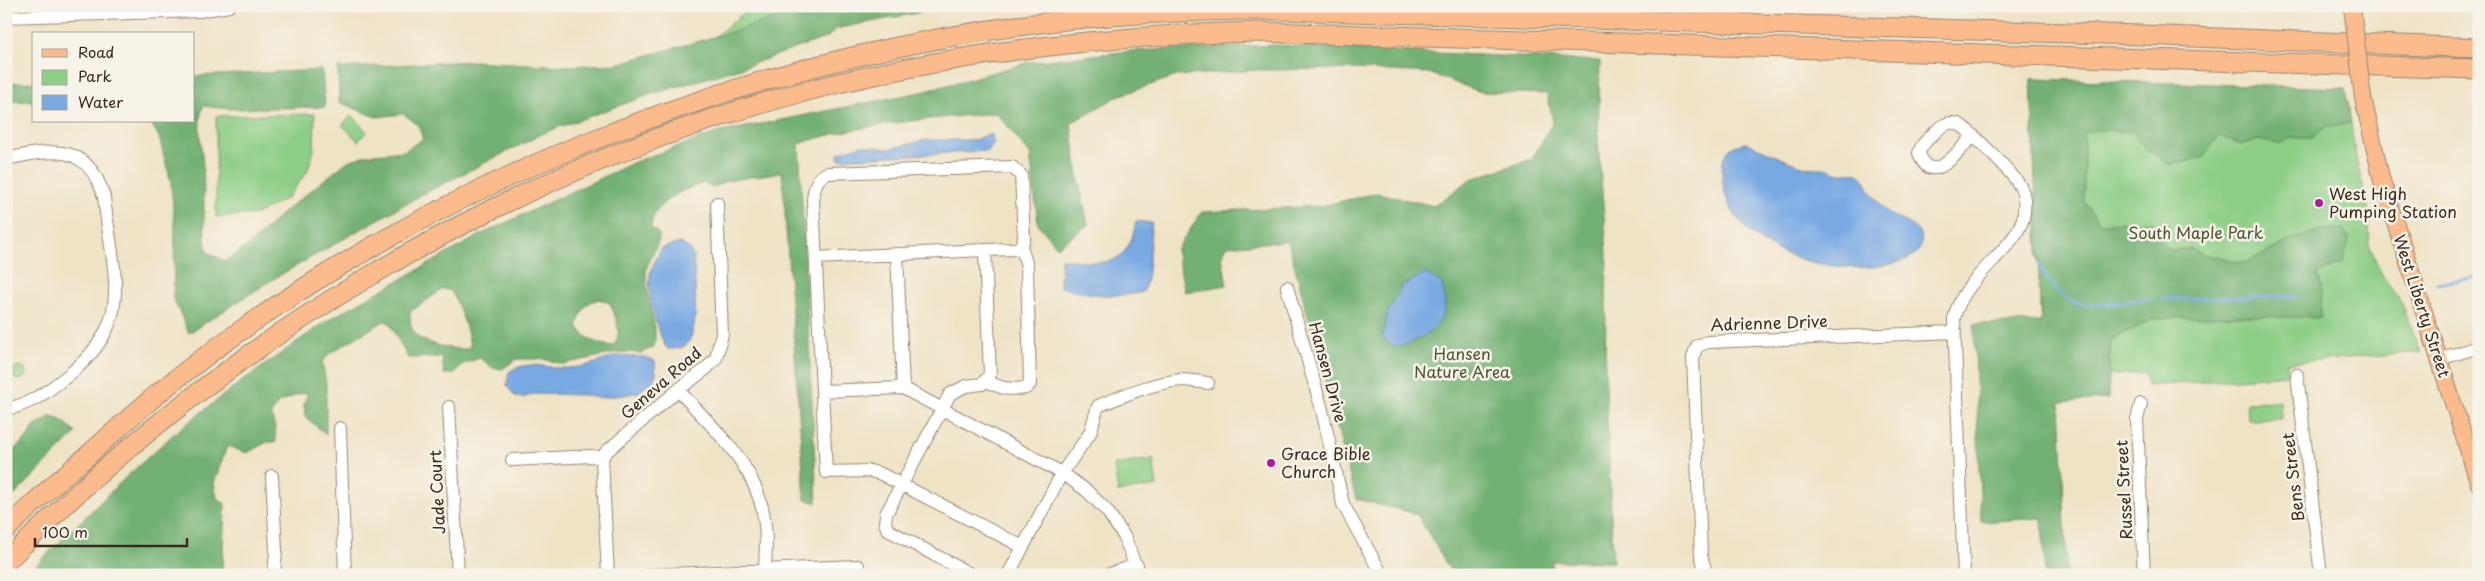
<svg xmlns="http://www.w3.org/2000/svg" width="2485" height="581" font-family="'Playpen Sans',sans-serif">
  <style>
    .green { fill: #8dce86; stroke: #647c52 }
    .forest { fill: #72b173; stroke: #566e48; fill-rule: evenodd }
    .water { fill: #78a9e3; stroke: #5a6a80 }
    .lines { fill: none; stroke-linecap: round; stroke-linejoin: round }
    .stream { stroke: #78a9e3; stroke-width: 3 }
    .minor-casing { stroke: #958672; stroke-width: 14 }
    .major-casing { stroke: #958672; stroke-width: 18 }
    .highway-casing { stroke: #958672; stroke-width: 21 }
    .minor { stroke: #fff; stroke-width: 12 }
    .major { stroke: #fbbb8d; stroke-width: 16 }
    .highway { stroke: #fbbb8d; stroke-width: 19 }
    .major-bridge-casing { stroke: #958672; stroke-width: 18; stroke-linecap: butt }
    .major-bridge { stroke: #fbbb8d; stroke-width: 16 }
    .poi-dot { fill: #b5179e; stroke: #f7f3e8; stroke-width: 2 }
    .labels { text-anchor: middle; stroke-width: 5; stroke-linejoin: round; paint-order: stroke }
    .poi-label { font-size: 16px; fill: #3b2a1e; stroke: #f7f3e8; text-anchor: start }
    .park-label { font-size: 16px; fill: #505338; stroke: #f7f3e8 }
    .street-label { font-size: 16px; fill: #3b2a1e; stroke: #f7f3e8 }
  </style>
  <rect width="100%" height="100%" fill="#f7f3e8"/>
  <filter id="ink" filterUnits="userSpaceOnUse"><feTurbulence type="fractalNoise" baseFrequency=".02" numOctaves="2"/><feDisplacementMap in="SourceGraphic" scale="10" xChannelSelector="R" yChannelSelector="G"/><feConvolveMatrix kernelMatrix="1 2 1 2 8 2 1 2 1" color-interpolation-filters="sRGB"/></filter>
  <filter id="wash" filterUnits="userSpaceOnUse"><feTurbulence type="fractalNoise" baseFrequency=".0096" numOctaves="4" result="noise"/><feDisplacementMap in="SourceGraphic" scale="20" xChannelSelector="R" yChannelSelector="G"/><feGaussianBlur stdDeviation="1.12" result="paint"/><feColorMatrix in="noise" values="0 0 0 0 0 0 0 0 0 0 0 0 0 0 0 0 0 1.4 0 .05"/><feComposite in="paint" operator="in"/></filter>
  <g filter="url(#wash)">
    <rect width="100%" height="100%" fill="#efe3c6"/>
    <path class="green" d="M752,6H902L689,58Z
      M2031,79L2346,88L2355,153L2368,209L2370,247L2382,275L2398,297L2421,352L2286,363L2289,375L2147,386L2145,373L2068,378L2043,383Z
      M315,114L314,150L307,172L287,198L257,214L216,217V116Z
      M352,115L367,132L358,141L342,125Z
      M12 373a7 7 0 1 1 14 0a7 7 0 1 1-14 0Z
      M2280,401L2281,419L2248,420L2247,402Z
      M1153,459L1157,486L1118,492L1114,465Z"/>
    <path class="forest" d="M810,6H952L835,29L828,37L741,68L652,94L548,131L421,195L275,278L189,333L173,298L175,231L171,182L159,137L150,121H194V76L322,70L325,107L230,109L203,106C196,125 202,147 203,167C205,196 202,224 207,252L225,261L248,246L285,211L348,161L366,155L404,151L423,139L418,125L404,114L376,117L339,102L338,68L472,61L566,66L617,64L735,31Z
      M1274,45L1600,61L1598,142L1607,253L1605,365L1613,562L1552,561V575H1453L1417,514L1356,499L1288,241L1227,246L1222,257L1227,285L1185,292L1176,250L1202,212L1321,206L1377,193L1434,206L1471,179L1532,159L1553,122L1547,94L1481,92L1429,73L1355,69L1258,70L1177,76L1118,96L1071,123L1078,176L1088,225L1057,247L1038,224L1030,154L996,113C932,119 860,123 799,144L817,503L805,499L782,172L726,181L712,188L704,183C682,190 652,202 651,228L659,234C660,248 646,259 646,274C645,298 659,324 654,347L641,353L620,352L563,364L543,359H517L502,369L493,368L480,358L463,364L454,374H444L442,357L408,358L389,322L384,321L330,353L322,362L326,383V435L305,416L304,404L308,393H302L278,403L271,414L275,428L276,442H267L247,453L227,446L214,483L217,498L225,504L222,575H26L124,479L176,432L235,386L328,320L484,233L637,161L716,133L926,91L1030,62L1130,51ZM443,289L451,291C459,304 470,335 470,348C458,352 425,344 416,335C410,329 410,320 410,312ZM599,299L610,303C615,316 624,334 613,346C598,345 585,339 577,326C581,313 585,302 599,299Z
      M2031,79L2346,88L2351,123L2323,129L2312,138H2292L2278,144L2258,140L2242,144L2219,136L2203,157L2170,165L2147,150L2131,132L2096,130L2084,134V202L2100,223L2153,222L2158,238L2169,250L2190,249L2206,255L2246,263L2291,240L2322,230L2344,229L2349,239L2343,263L2318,273L2321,285V318L2236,316L2154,319L2111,340L2108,399L2060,402L2067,575H2045L2042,518L1981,522L1974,324L2041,322Z
      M34,82V101L6,102V83Z
      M51,416L65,422L76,433L6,504V457L27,438L34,427Z"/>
    <path class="water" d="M988,134L991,135L994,142L988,151L838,159V153L862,145L888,149L925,140H975Z
      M1747,143C1767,151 1786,162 1806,167C1814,169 1822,167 1829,169C1833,170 1836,173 1840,173C1847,174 1854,170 1861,176C1865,179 1868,188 1871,192C1877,201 1883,209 1891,215C1901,221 1917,225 1921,237C1935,285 1720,286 1722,169C1723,152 1730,145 1747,143Z
      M1136,221L1152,223C1149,240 1150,280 1143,292C1114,299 1088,294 1060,287L1061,259C1103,263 1127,272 1136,221Z
      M680,243L690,249L693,256C694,276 701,330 686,345C681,349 674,349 668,349C659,342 648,293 649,281C650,269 656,258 662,248Z
      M1425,273L1442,283C1443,289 1445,296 1445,303C1445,329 1416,342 1395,348L1382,337L1388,311L1402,286Z
      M616,356L645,357L655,361L656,374L653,381L639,392L625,395L597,398L587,395L533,394L522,398L515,396L507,386L509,372C530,358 547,370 570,368C587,367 601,361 616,356Z"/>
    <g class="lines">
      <path class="stream" d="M2039,265C2071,324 2097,301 2151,299
        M2437,284L2477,277
        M2162,299L2295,296"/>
    </g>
  </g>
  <g filter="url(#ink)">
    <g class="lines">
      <g class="minor-casing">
        <path id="minor" d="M6,17L199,11L229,6
          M6,159C52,149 88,142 104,197C112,274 138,321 66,377C48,391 30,405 6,409
          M897,254L903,388
          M816,258L985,250
          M1287,287L1322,410L1343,504L1382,575
          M2439,359L2479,347
          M2297,375L2321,575
          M987,381C1001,389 1010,390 1026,388L1030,384L1027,266L1021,246
          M678,390C715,430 760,468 765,525C767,541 765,558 765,575
          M822,391L813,200C814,188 816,178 827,173L1012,167L1021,175L1024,239L1021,246L1016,249L985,250L990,375L982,384L966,386L950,394L886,514L885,523L888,530L972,575
          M2141,404L2137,419L2144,575
          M449,407L458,575
          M340,428L345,575
          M602,458L606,452L678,390L706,369L716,358L722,334L717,203
          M602,458L608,575
          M512,460L592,456L602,458
          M272,476L276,550L274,575
          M648,575L858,566
          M1008,575L1023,547
          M1107,575L1137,565
          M1139,575L1124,536L1107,511L1087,491L1062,473L903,388L822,391L826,472L870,471L881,474L1023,547L1062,473L1090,433L1098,406C1124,395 1152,383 1181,380C1189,380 1199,382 1208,383
          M1707,575L1701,556L1693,357L1697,346L1708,342L1955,332
          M1964,575L1954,319C1963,274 2022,247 2024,212C2025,203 2024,191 2018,183C2012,173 1967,127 1958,124C1946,120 1940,128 1932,135C1926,141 1921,145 1919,153C1931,190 1959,150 1973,136"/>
      </g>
      <g class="major-casing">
        <path id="major" d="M2363,98L2382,181L2479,484"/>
      </g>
      <g class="highway-casing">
        <path id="highway" d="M6,530C31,504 58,481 85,458C115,431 144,404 176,379C412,193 713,70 1010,27C1099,14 1189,10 1278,10L2140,35L2479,48
          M6,562C221,344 492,178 788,96C942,54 1101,35 1260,32L2479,69"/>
      </g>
      <use href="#minor" class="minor"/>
      <use href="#major" class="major"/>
      <use href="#highway" class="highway"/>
      <g class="major-bridge-casing">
        <path id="major-bridge" d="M2352,7L2363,98"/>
      </g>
      <use href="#major-bridge" class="major-bridge"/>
    </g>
  </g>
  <g class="poi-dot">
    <circle cx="2319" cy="203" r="5"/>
    <circle cx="1271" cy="463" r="5"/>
  </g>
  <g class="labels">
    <g class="poi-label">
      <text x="2329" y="200">West High<tspan x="2329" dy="18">Pumping Station</tspan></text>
      <text x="1281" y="460">Grace Bible<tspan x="1281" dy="18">Church</tspan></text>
    </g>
    <g class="park-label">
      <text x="2196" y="239">South Maple Park</text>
      <text x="1462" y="360">Hansen<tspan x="1462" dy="18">Nature Area</tspan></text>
    </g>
    <g class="street-label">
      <text transform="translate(2422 306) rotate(72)" y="6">West Liberty Street</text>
      <text transform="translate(1769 323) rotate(-2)" y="6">Adrienne Drive</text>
      <text transform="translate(1328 372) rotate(75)" y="6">Hansen Drive</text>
      <text transform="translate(661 383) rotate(-41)" y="6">Geneva Road</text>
      <text transform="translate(2293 477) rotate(-97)" y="6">Bens Street</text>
      <text transform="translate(2124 490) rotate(-93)" y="6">Russel Street</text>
      <text transform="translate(437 492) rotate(-93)" y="6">Jade Court</text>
    </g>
  </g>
  <rect width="2485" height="581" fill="none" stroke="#f7f3e8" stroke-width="25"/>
  <rect x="32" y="32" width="162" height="90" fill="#f7f3e8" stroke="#aca397"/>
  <rect x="42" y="49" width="25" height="8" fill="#fbbb8d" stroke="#aca397"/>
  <text x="78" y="58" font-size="15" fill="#3b2a1e">Road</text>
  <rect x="42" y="70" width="25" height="15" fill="#8dce86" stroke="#aca397"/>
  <text x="78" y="82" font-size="15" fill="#3b2a1e">Park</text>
  <rect x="42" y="95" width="25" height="15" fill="#78a9e3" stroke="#aca397"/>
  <text x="78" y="108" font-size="15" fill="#3b2a1e">Water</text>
  <path d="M35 538v8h152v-8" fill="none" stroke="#3b2a1e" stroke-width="2.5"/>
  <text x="42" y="538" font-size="15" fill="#3b2a1e" stroke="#f7f3e8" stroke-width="4" paint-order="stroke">100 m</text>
</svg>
